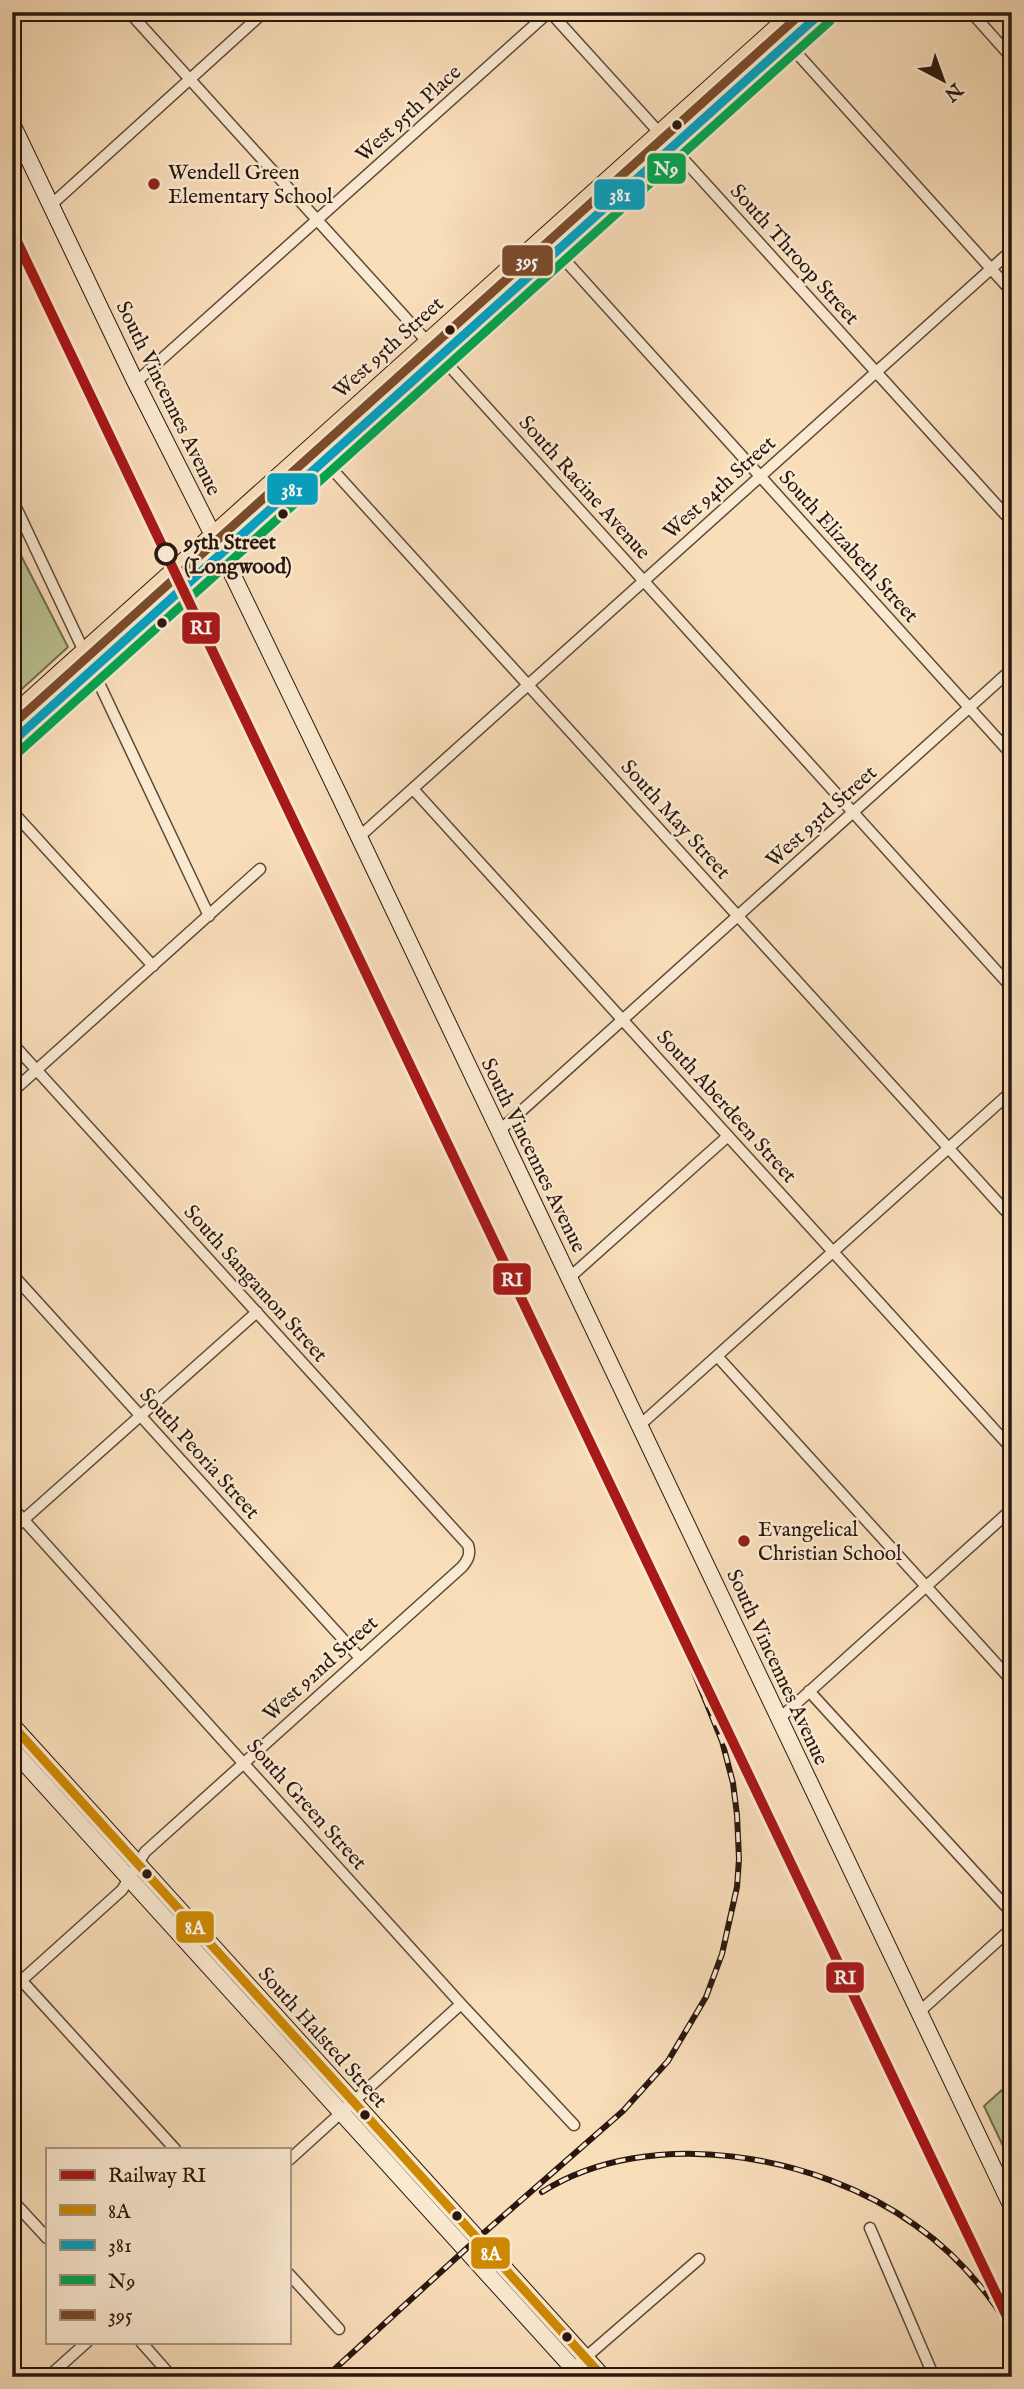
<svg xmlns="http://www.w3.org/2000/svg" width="1024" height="2389" font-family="'IM FELL English',serif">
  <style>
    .green { fill: #bac292; stroke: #726c50; stroke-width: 2 }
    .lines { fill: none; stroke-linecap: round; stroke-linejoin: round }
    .minor-casing { stroke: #5d493a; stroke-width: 13 }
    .secondary-casing { stroke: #29170f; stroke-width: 18 }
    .primary-casing { stroke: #29170f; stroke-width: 20 }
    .minor { stroke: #fbead2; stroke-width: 10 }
    .secondary { stroke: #fbead2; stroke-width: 16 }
    .primary { stroke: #f9deba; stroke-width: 18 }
    .rail-casing { stroke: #29170f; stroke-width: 6 }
    .rail { stroke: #fbead2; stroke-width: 3.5; stroke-dasharray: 10; stroke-linecap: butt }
    .bus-1-casing { stroke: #fbead2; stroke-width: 14 }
    .bus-2-casing { stroke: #fbead2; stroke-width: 14 }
    .bus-3-casing { stroke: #fbead2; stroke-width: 14 }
    .bus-4-casing { stroke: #fbead2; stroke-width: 14 }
    .bus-1 { stroke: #ce8903; stroke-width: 9 }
    .bus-2 { stroke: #02a2c4; stroke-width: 9 }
    .bus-3 { stroke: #00a651; stroke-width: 9 }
    .bus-4 { stroke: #7a4b2a; stroke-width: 9 }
    .rail-1-casing { stroke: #fbead2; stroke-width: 16 }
    .rail-1 { stroke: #a81818; stroke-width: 10 }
    .bus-dot { fill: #29170f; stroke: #fbead2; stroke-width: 2.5 }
    .poi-dot { fill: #8f2418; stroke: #fbead2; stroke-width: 2.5 }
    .stop-dot { fill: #fbead2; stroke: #29170f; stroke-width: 3.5 }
    .labels { text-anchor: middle; stroke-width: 5; stroke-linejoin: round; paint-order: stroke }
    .street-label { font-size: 21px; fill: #29170f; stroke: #fbead2 }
    .poi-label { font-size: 21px; fill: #29170f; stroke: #fbead2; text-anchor: start }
    .stop-label { font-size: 21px; font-weight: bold; fill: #29170f; stroke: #fbead2; text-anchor: start }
    .line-badge { stroke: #fbead2; stroke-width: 2.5 }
    .badge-label { font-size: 19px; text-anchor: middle; font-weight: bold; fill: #fff }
  </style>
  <rect width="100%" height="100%" fill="#f9deba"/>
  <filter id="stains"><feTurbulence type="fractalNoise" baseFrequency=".00286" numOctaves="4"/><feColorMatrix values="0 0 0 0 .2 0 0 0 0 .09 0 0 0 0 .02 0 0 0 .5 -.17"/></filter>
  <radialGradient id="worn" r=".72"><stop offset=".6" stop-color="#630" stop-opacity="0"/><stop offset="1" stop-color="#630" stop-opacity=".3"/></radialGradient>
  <path class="green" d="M12,538L68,647L12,698Z
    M1012,2081V2165L984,2106Z"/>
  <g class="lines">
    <g class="minor-casing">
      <path id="minor" d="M129,12L1012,988
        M550,12L1012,522
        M971,12L1012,58
        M784,39L1012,292
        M51,205L264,12
        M554,248L1012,755
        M136,382L549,12
        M322,458L1012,1218
        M12,499L209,916
        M413,789L1012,1449
        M12,811L153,966
        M359,837L1012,250
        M12,1043L468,1545C471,1554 468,1560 462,1567L145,1852L122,1890L12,1989
        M12,1092L260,869
        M499,1131L1012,669
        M12,1274L360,1658
        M569,1278L728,1136
        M717,1356L1012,1681
        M640,1425L1012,1091
        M12,1507L461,2004L574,2125
        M12,1530L257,1312
        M809,1691L1012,1913
        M780,1718L1012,1509
        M12,1970L175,2149
        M918,2013L1012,1928
        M289,2160L461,2004
        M12,2200L47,2238
        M870,2228L934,2377
        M289,2274L339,2329
        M141,2342L172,2377
        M48,2377L87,2342
        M563,2377L699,2259"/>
    </g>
    <g class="secondary-casing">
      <path id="secondary" d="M12,124L134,379L222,553L340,797L1012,2207
        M12,1725L603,2377
        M12,1749L581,2377"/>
    </g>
    <g class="primary-casing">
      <path id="primary" d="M12,717L795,12
        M12,742L822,12"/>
    </g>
    <use href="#minor" class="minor"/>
    <use href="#secondary" class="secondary"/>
    <use href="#primary" class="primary"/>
    <g class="rail-casing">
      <path id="rail" d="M542,2192C649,2124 817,2154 915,2225C955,2253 987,2290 1012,2331
        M326,2377L478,2238L623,2111L668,2061L706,1997L722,1954L737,1887L739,1859L737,1815L733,1783L722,1741L663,1596"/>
    </g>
    <use href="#rail" class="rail"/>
    <g class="bus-1-casing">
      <path id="bus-1" d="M12,1725L603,2377"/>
    </g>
    <g class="bus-2-casing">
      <path id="bus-2" d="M12,742L822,12"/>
    </g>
    <g class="bus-3-casing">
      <path id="bus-3" d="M20,751L830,21"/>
    </g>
    <g class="bus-4-casing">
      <path id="bus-4" d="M12,725L803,12"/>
    </g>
    <use href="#bus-1" class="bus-1"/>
    <use href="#bus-2" class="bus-2"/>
    <use href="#bus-3" class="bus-3"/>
    <use href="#bus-4" class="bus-4"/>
    <g class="rail-1-casing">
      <path id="rail-1" d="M12,231L1012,2327"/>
    </g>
    <use href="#rail-1" class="rail-1"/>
  </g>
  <g class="bus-dot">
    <circle cx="677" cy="125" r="6"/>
    <circle cx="450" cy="330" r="6"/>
    <circle cx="283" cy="514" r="6"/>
    <circle cx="162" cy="623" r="6"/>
    <circle cx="147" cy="1874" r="6"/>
    <circle cx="365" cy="2115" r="6"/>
    <circle cx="457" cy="2216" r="6"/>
    <circle cx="567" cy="2337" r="6"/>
  </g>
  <g class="poi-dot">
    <circle cx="154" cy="184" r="7"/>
    <circle cx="744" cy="1541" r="7"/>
  </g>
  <circle class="stop-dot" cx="166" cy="554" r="10"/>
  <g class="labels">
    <g class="street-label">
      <text transform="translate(408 113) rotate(-42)" y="7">West 95th Place</text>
      <text transform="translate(795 254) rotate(48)" y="7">South Throop Street</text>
      <text transform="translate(388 347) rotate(-42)" y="7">West 95th Street</text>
      <text transform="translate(169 398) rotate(64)" y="7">South Vincennes Avenue</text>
      <text transform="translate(585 487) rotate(48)" y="7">South Racine Avenue</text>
      <text transform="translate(719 487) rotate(-42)" y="7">West 94th Street</text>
      <text transform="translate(849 546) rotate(48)" y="7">South Elizabeth Street</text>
      <text transform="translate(821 816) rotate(-42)" y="7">West 93rd Street</text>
      <text transform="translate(676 819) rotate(48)" y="7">South May Street</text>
      <text transform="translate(727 1106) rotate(48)" y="7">South Aberdeen Street</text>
      <text transform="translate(534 1155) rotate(64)" y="7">South Vincennes Avenue</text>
      <text transform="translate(256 1283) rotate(48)" y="7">South Sangamon Street</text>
      <text transform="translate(200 1453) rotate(48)" y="7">South Peoria Street</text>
      <text transform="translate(778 1667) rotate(65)" y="7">South Vincennes Avenue</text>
      <text transform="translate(320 1668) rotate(-42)" y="7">West 92nd Street</text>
      <text transform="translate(307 1804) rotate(48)" y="7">South Green Street</text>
      <text transform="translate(323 2037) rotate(48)" y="7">South Halsted Street</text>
    </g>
    <g class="poi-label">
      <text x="168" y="179">Wendell Green<tspan x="168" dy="24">Elementary School</tspan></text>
      <text x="758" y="1536">Evangelical<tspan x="758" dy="24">Christian School</tspan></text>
    </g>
    <g class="stop-label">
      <text x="184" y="549">95th Street<tspan x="184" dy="24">(Longwood)</tspan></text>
    </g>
  </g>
  <g class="line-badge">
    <rect x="646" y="152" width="41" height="33" rx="7" fill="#00a651"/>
    <rect x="593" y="178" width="53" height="33" rx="7" fill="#02a2c4"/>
    <rect x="501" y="244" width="53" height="33" rx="7" fill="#7a4b2a"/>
    <rect x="266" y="472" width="53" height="34" rx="7" fill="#02a2c4"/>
    <rect x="181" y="611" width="40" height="34" rx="7" fill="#a81818"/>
    <rect x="492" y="1262" width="40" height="34" rx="7" fill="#a81818"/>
    <rect x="175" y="1910" width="40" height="34" rx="7" fill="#ce8903"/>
    <rect x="825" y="1961" width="40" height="33" rx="7" fill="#a81818"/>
    <rect x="470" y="2236" width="41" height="34" rx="7" fill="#ce8903"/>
  </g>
  <g class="badge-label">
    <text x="666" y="175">N9</text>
    <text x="620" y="201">381</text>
    <text x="527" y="267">395</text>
    <text x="292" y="496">381</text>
    <text x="201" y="634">RI</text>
    <text x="512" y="1286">RI</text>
    <text x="195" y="1934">8A</text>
    <text x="845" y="1984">RI</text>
    <text x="491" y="2260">8A</text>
  </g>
  <rect width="1024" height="2389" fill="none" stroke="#f9deba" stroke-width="42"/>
  <rect x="14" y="14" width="996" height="2361" fill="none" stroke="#29170f" stroke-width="3.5"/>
  <rect x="21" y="21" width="982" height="2347" fill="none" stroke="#29170f" stroke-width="2"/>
  <rect x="46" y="2148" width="245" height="196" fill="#fbead2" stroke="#a79684" stroke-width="2"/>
  <rect x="60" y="2170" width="35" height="10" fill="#a81818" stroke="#a79684" stroke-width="2"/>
  <text x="108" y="2182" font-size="21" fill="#29170f">Railway RI</text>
  <rect x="60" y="2205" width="35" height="10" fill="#ce8903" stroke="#a79684" stroke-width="2"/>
  <text x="108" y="2218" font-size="21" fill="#29170f">8A</text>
  <rect x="60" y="2240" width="35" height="10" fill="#02a2c4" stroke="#a79684" stroke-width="2"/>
  <text x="108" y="2252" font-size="21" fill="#29170f">381</text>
  <rect x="60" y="2275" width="35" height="10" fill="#00a651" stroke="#a79684" stroke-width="2"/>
  <text x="108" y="2288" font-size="21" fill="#29170f">N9</text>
  <rect x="60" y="2310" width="35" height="10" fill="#7a4b2a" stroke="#a79684" stroke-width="2"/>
  <text x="108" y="2322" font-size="21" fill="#29170f">395</text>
  <g transform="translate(943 80) rotate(139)" stroke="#fbead2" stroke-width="5" paint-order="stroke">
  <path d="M0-5L12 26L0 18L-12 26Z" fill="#29170f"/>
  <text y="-10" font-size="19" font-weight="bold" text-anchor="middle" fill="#29170f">N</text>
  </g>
  <rect width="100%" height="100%" filter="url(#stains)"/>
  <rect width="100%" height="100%" fill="url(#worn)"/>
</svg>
